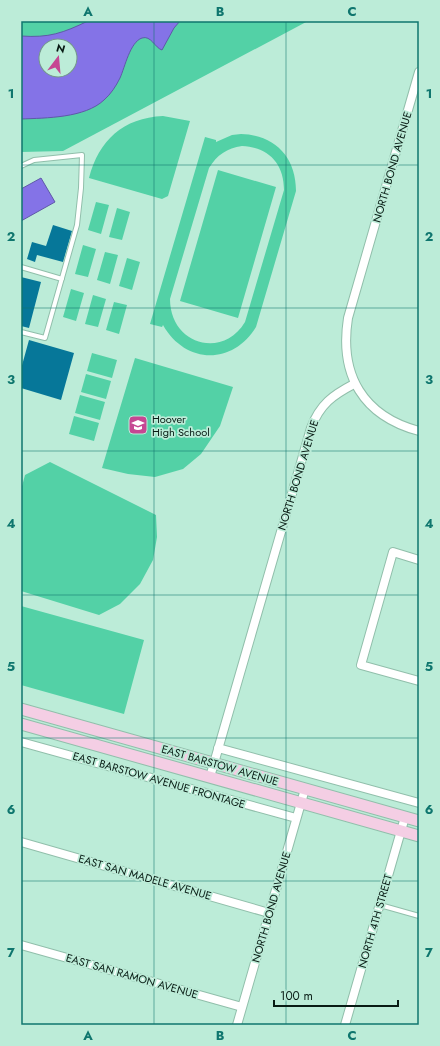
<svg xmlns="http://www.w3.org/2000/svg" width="440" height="1046" font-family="Jost,sans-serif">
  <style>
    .green { fill: #53d1a6; fill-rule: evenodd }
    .water { fill: #8473e7; stroke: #5f59a8; fill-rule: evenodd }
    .building { fill: #067799 }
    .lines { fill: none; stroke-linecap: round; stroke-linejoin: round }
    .service-casing { stroke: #91bfab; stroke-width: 6 }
    .minor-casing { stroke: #91bfab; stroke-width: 10 }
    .secondary-casing { stroke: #91bfab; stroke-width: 13 }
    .service { stroke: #fff; stroke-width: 4 }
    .minor { stroke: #fff; stroke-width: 8 }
    .secondary { stroke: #f4cee4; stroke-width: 11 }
    .grid { fill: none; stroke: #0f766e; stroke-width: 1; stroke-opacity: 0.55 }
    .labels { text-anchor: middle; stroke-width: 3.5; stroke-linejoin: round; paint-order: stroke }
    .street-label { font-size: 11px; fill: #081b14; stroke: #bcecd8 }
    .poi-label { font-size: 11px; fill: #081b14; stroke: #bcecd8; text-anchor: start }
    .neatline { fill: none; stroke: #0f766e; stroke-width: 1.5 }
    .grid-label { font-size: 13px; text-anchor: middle; font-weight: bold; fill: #0f766e }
  </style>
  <rect width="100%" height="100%" fill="#bcecd8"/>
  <path class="green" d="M21,21H308L63,151L21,152ZM46,46H70V70H46Z
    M163,116L190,121L168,196L162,199L89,178C99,140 123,118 163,116Z
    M241,134C275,135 296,157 296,191L256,327C232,366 185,364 163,325L162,327L150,324L205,137L216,140V142L232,135ZM242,146C268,147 284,163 284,190L245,322C222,360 170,344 170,299L209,168C217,155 227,148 242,146Z
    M218,170L276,187L238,318L180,301Z
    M96,202L109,205L101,234L88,230Z
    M117,208L130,212L122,240L109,237Z
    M83,245L96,249L88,277L75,274Z
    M105,252L118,255L110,284L97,280Z
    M127,258L140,262L132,290L119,286Z
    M71,289L84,293L76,321L63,317Z
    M93,295L106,299L98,327L85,324Z
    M114,302L127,305L119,334L106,330Z
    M92,353L117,360L112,378L87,371Z
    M135,358L233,387L220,426L201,454L183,469L155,477L128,474L102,468Z
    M86,374L111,381L106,399L81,392Z
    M80,395L105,402L100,420L75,413Z
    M74,416L99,423L94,441L69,434Z
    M50,462L156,515L157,537L153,560L140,584L120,604L99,615L21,591V490L25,475Z
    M21,606L144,640L124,714L21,685Z"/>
  <path class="water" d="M88,21H180L174,28L162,50C155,48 151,35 142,38C130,42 125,67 120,78C116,86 111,94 104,100C85,118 46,118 21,119V36C49,38 63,33 88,21ZM46,46H70V70H46Z
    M41,178L55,202L21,221V189Z"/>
  <path class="building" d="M53,225L72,231L63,262L37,255L35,262L27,259L32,242L46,246Z
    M21,277L41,282L29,328L21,326Z
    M29,340L74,353L61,400L21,388V369Z"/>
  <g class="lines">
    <g class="service-casing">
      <path id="service" d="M21,166L34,160L82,155L81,188L77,225L45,338L21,332
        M21,267L62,279
        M380,905L419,916"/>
    </g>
    <g class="minor-casing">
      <path id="minor" d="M419,72L348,318C339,375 363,416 419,431
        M419,560L393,552L361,665L419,681
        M21,742L296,818
        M218,748L419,803
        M210,777L311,428C320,404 333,395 354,384
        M21,842L269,913
        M21,945L242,1007
        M237,1025L305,789
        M345,1025L405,817"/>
    </g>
    <g class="secondary-casing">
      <path id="secondary" d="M21,709L419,821
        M21,724L419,836"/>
    </g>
    <use href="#service" class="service"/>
    <use href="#minor" class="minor"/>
    <use href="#secondary" class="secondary"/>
  </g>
  <path class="grid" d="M154,21V1025M286,21V1025M21,165H419M21,308H419M21,451H419M21,595H419M21,738H419M21,881H419"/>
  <defs>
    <g id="school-square" transform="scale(1)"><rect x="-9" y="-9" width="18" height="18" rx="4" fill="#c64793" stroke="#bcecd8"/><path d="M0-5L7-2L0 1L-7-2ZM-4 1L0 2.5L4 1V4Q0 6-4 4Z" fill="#fff"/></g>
  </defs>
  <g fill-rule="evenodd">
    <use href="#school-square" x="138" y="425"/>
  </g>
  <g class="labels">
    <g class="street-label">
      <text transform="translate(392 167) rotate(-74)" y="4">NORTH BOND AVENUE</text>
      <text transform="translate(298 475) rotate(-73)" y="4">NORTH BOND AVENUE</text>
      <text transform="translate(220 765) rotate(16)" y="4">EAST BARSTOW AVENUE</text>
      <text transform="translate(159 780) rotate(16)" y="4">EAST BARSTOW AVENUE FRONTAGE</text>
      <text transform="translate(145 877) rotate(16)" y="4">EAST SAN MADELE AVENUE</text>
      <text transform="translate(271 907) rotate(-74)" y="4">NORTH BOND AVENUE</text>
      <text transform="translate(375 921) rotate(-74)" y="4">NORTH 4TH STREET</text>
      <text transform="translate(132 976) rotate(16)" y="4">EAST SAN RAMON AVENUE</text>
    </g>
    <g class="poi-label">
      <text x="152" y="423">Hoover<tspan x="152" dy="13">High School</tspan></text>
    </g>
  </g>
  <rect width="440" height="1046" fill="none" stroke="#bcecd8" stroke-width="44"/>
  <g transform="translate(58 58) rotate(16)"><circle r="19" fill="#bcecd8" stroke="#74988a"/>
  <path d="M0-3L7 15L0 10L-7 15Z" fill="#c64793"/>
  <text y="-6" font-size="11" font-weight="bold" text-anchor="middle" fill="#081b14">N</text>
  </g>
  <path d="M274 1000v6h124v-6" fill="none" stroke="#081b14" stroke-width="2"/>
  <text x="280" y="1000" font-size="12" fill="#081b14" stroke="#bcecd8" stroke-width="3" paint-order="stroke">100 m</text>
  <rect x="22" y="22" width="396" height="1002" class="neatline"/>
  <g class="grid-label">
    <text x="88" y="16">A</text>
    <text x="220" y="16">B</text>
    <text x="352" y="16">C</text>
    <text x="11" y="98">1</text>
    <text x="429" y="98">1</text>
    <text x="11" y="241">2</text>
    <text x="429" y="241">2</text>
    <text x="11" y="384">3</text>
    <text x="429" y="384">3</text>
    <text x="11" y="528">4</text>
    <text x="429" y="528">4</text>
    <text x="11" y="671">5</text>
    <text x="429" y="671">5</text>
    <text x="11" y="814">6</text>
    <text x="429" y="814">6</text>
    <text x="11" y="957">7</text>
    <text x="429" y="957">7</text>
    <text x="88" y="1040">A</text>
    <text x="220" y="1040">B</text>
    <text x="352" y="1040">C</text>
  </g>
</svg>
